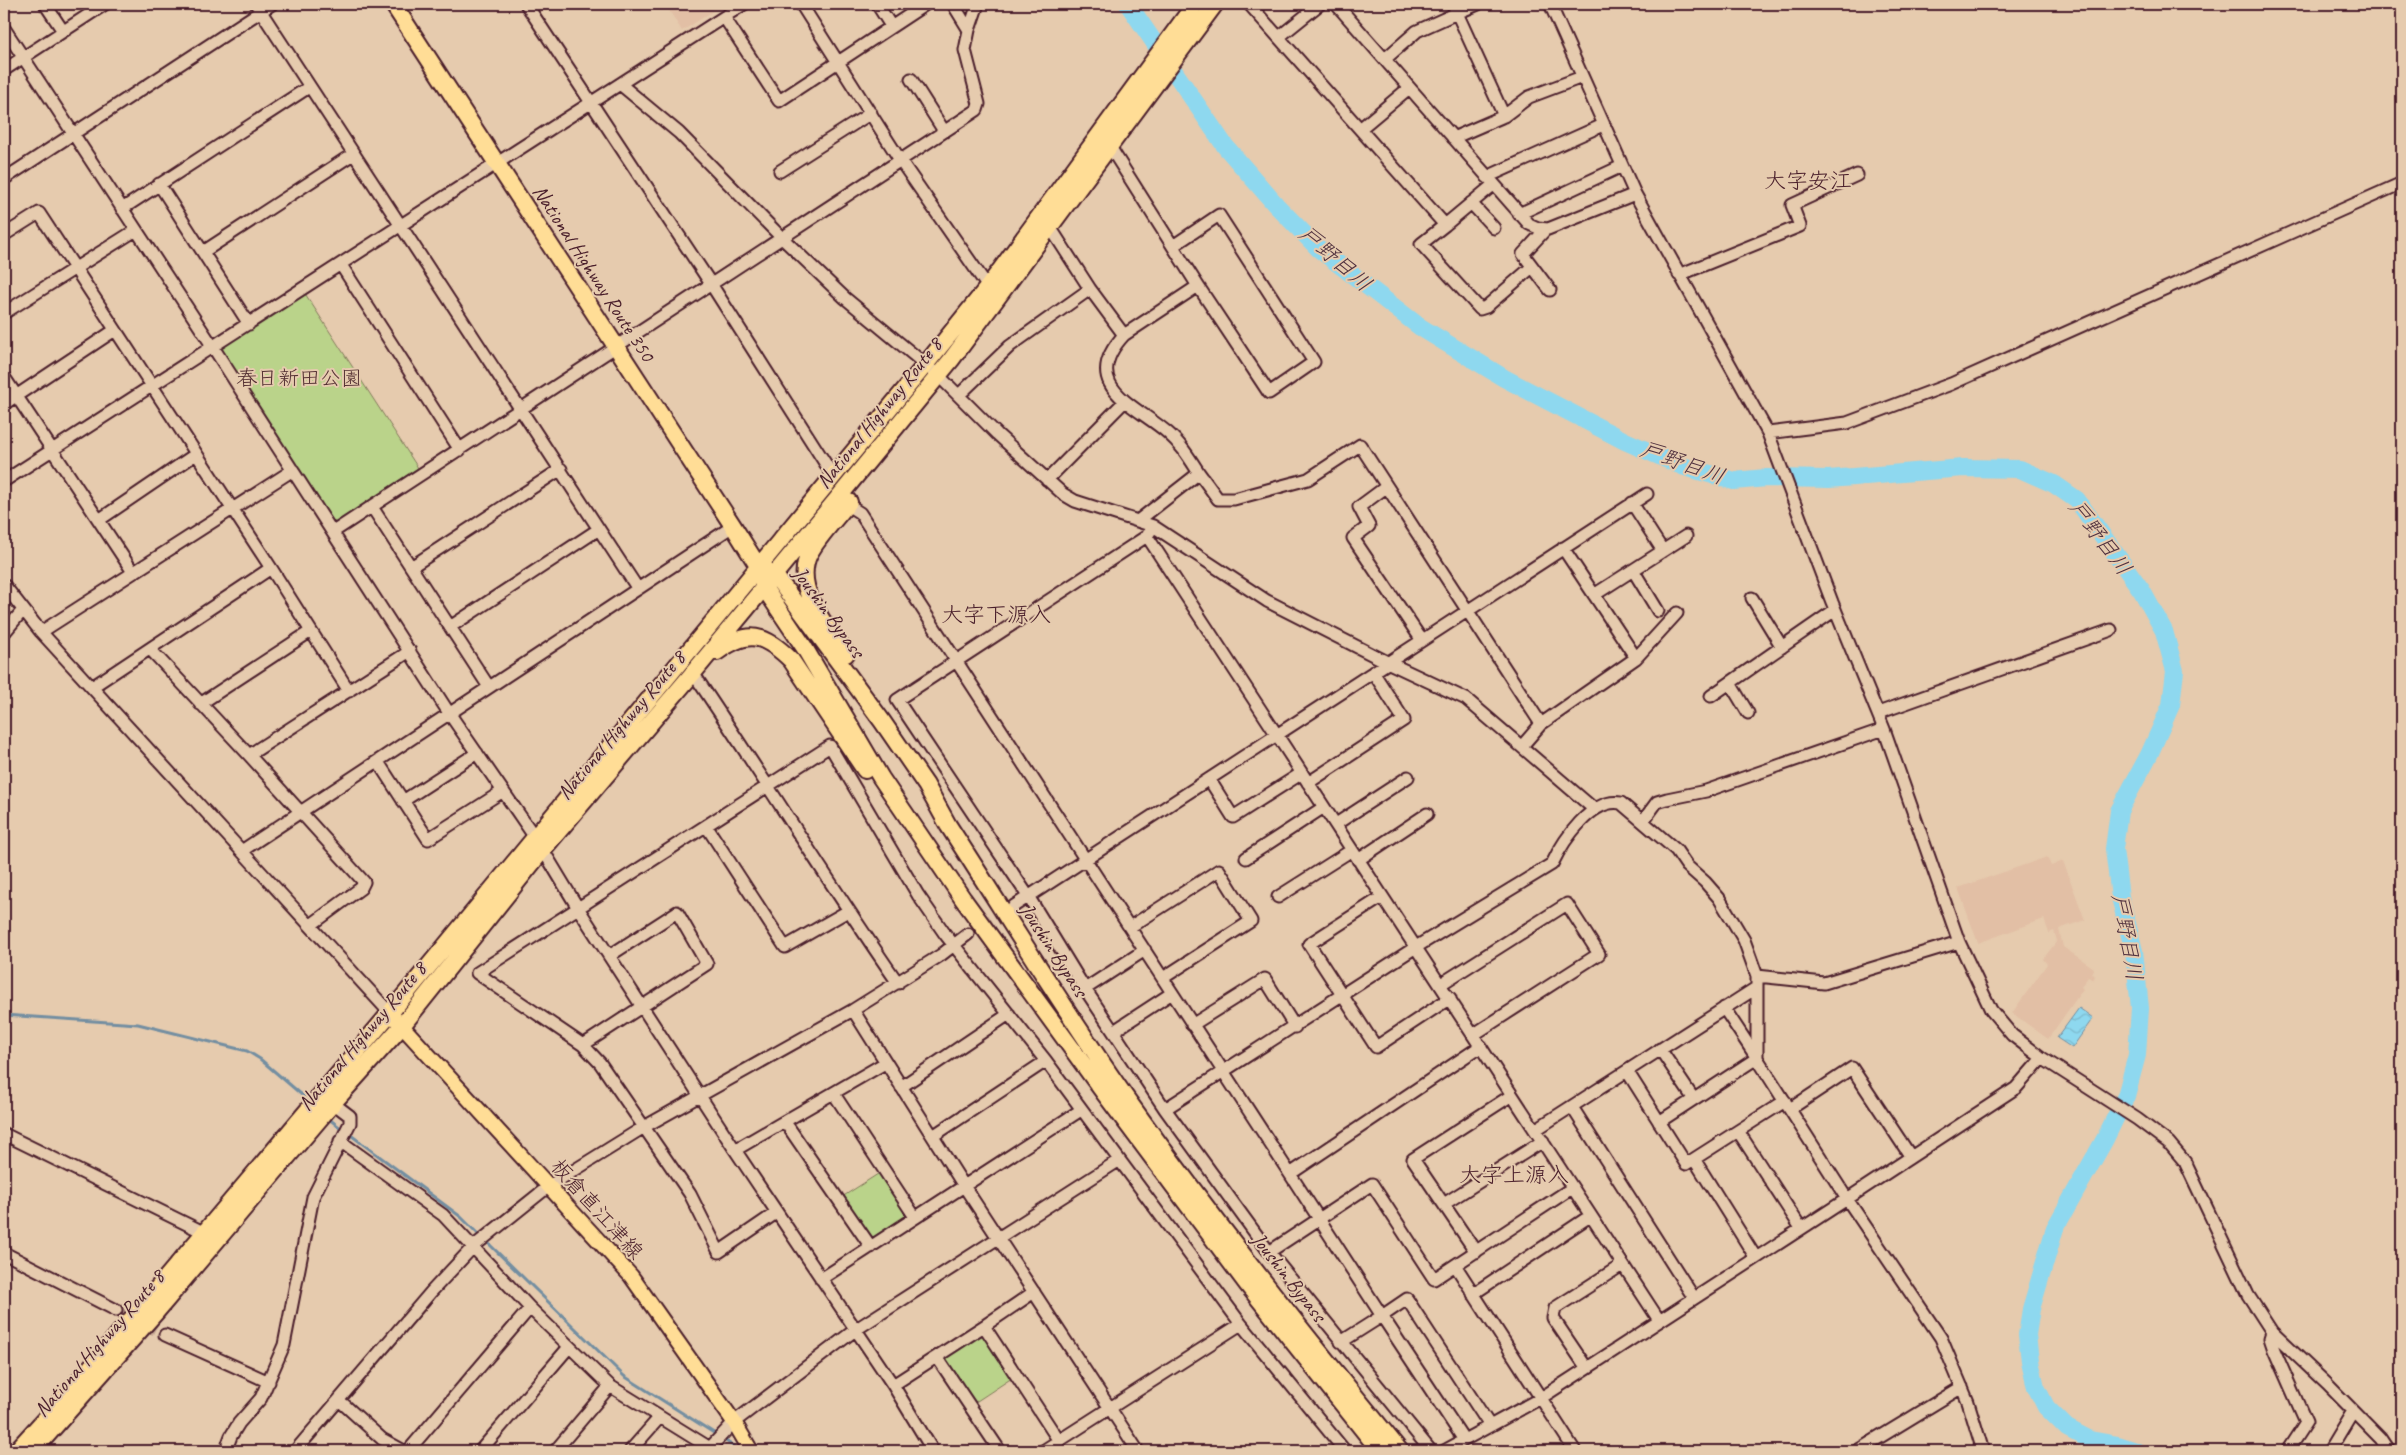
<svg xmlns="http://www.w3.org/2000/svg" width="2406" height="1455" font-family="Caveat,'Klee One',sans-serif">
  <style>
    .built { fill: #e2bfa5 }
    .park { fill: #bad38a; stroke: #82795a }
    .water { fill: url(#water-waves); stroke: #738ea1 }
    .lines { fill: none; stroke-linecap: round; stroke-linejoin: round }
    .stream { stroke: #738ea1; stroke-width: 3 }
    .river { stroke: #8ed8ef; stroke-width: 18 }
    .minor-tunnel { stroke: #c7a994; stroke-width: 11; stroke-dasharray: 11 5.5; stroke-linecap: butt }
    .minor-casing { stroke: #4a1f2b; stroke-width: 15 }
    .major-casing { stroke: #4a1f2b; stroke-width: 18 }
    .highway-casing { stroke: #4a1f2b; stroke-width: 20 }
    .minor { stroke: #e6cbae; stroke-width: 11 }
    .major { stroke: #ffdd96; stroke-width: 14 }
    .highway { stroke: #ffdd96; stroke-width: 16 }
    .labels { text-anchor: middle; stroke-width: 4; stroke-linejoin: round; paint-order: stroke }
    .street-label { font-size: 21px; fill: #4a1f2b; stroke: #e6cbae }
    .park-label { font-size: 21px; fill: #553134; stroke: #e6cbae }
    .neighbourhood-label { font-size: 22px; fill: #4a1f2b; stroke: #e6cbae }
    .water-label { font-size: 22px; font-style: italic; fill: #51323f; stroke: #e6cbae }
  </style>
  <defs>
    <pattern id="water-waves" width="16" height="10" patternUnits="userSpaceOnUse" patternTransform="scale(1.25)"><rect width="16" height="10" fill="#8ed8ef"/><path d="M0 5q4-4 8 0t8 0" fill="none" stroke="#7cb9cd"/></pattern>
  </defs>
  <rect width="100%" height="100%" fill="#e6cbae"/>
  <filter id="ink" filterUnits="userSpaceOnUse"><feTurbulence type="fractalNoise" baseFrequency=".02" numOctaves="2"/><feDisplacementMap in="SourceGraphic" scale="10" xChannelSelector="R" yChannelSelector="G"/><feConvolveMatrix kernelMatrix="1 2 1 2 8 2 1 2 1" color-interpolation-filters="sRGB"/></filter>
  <g filter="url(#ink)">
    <path class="built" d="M665,4H724L682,31Z
      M2047,857L2051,866L2063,861L2085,920L2059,929L2063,947L2094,968L2091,973L2095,976L2093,980L2088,977L2081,987L2083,989L2048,1039L2012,1013L2047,964L2043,959L2057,941L2054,931L2049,933L2044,919L1978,943L1958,888Z"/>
    <path class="park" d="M304,292L418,468L334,524L217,348Z
      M881,1172L906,1213L905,1218L872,1240L842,1197Z
      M980,1336H984L1012,1378L974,1403L946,1361L947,1356Z"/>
    <path class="water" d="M2079,1008L2093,1018L2072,1048L2057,1038Z"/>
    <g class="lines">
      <path class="stream" d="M4,1015L138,1024L247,1051L260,1059L309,1101
        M328,1118L343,1130
        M348,1133L461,1217L481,1237
        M486,1241L624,1376L717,1435
        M723,1439L740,1451"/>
      <path class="river" d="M1128,4L1225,146L1276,205L1319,249L1420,327L1504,378L1625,441L1682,466L1734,481L1766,478L1829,479L1963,468L2020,469L2054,484L2077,500L2142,591L2164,631L2175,671L2171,705L2149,755L2119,811L2114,849L2120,897L2134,951L2140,1008L2137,1055L2126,1096L2105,1139L2055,1228L2031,1309L2027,1335L2030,1361L2036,1387L2046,1407L2067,1428L2090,1440L2118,1445L2136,1451"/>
      <path class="minor-tunnel" d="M968,934L1009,909
        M116,1310L165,1335"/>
      <g class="minor-casing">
        <path id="minor" d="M45,4L63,31
          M256,4L638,589
          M526,4L711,284L834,477
          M801,4L900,160L988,287
          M877,4L891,26
          M953,4L969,30
          M1249,4L1445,225L1493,185
          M1336,4L1529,224L1538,228L1548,229L1635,194
          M1550,4L1635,194L1768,433L1832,602L1884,729L1959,942L1991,1010L2012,1035L2042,1058L2137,1119L2169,1143L2185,1162L2248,1295L2272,1332L2327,1384L2381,1439L2389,1451
          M724,17L779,101L926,4
          M4,28L213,347L449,713L534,836
          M1279,37L1320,4
          M1385,59L1417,31L1457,13L1453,4
          M4,70L105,4
          M911,79L944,131
          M620,84L679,133L781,237L845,298L938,375L997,434L1063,494L1075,501L1153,526L1267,601L1387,662L1466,699L1594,809
          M1504,116L1529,97L1582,77
          M1360,129L1409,88
          M1453,138L1504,116L1457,13L1478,4
          M1110,147L1198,286L1269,393L1314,362L1219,215L1173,246
          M780,171L871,113
          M1487,177L1603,125
          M4,179L272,4
          M159,184L249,324
          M1471,203L1494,228
          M122,209L309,87
          M1519,214L1622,166
          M1445,225L1421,244L1480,309L1486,307L1532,267
          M1050,227L1090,289L1124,335L1198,286
          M1546,229L1523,254L1550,290
          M4,235L39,213L271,568L349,691
          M203,252L353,154
          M341,265L460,450
          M1679,275L1800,226L1792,205L1857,175
          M4,313L136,230
          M1124,335C1077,386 1136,405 1168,433C1181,444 1190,459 1199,473
          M4,377L133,572
          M959,395L1010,346L1090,289
          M4,404L115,330
          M1768,433L1847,423L1951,384L2402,183
          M1047,480L1125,401
          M4,481L744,4
          M1386,487L1359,507L1369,526L1353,538L1421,639
          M841,501L860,513L1290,1174L1481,1046
          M1632,503L1663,551
          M372,507L489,687
          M99,520L196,454
          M1139,520L1199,473L1218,499H1234L1308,479L1360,445L1541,724L1522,746
          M1151,530L1147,536L897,700L1028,896L1085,989L1165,1109
          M333,532L977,110L979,104L965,50L969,30L978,4
          M1147,536L1659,1320
          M1563,548L1636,658
          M411,567L561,469
          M1633,570L1658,611
          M4,585L41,632L390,1013
          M1594,595L1686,536
          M1752,598L1782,647
          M450,627L599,529
          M41,632L293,470
          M4,633L23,610
          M150,649L249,755L364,882L361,888L311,925
          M693,673C763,776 827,881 898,983
          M1730,683L1748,713
          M92,687L271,568
          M1711,696L1835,610
          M200,704L311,631
          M1878,713L2111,630
          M1541,724L1636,658L1677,613
          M249,755L410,651
          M378,762L428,839L503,791
          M1209,779L1233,817L1302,773
          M1308,783L1404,720L1373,672
          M403,801L477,753
          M1643,821L1657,802L1667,799L1706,791L1884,729
          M1336,824L1408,777
          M707,827L785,947L848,911
          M243,850L733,526
          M543,850L578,908L735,1150L893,1385L933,1451
          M1246,858L1324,807
          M1358,860L1427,814
          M1278,897L1352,850
          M1382,897L1309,944L1376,1047L1450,998
          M1014,906L1647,494
          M1130,927L1219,870L1251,921L1163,978
          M1757,976L1824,983L1959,942
          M1441,984L1567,904L1599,954L1473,1035
          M1085,989L1145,950
          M853,1010L964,1186L1138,1451
          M1192,1025L1265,979L1295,1027
          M1114,1031L1172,993
          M583,1045L707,964L677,912L609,956
          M1660,1049L1693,1098
          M1627,1071L1686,1164L1694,1159L1756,1258
          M901,1087L1009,1014
          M834,1094L915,1217
          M1572,1107L1694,1298
          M1790,1109L1852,1068L1911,1157
          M785,1122L871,1247
          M1659,1122L1757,1058L1724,1008
          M1535,1130L1756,988
          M1738,1131L1801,1228
          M4,1134L203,1232
          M933,1136L1046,1061
          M340,1141L443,1215L530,1308L610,1386L710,1448
          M735,1150L885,1063
          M1694,1159L1785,1101
          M1290,1174L1382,1316L1341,1342
          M1444,1204L1543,1141
          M776,1213L719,1252L690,1194L600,1063L583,1045L477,973L830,746L918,895L945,934L1046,1061L1241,1324L1345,1451
          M1269,1252L1372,1184L1434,1279L1572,1188
          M1476,1252L1413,1159L1512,1095
          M4,1253L116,1310
          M1455,1265L1575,1451
          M821,1279L1081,1110
          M1473,1294L1590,1216
          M984,1326L1059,1441
          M2272,1332L2270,1338L2274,1350L2306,1422L2287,1451
          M165,1335L269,1382
          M937,1357L1000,1451
          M1586,1367L1553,1318L1555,1308L1622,1265
          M893,1385L984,1326L1034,1292
          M339,1400L382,1439L404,1451
          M1464,1440L1382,1316L1407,1299L1490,1426
          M229,1451L228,1444L231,1436L239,1423L261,1398L284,1345L313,1197L350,1123V1116L333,1103
          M295,1451L431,1292L473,1247L549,1186L644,1127L853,1010L941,955L968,934
          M408,1451L530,1308
          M480,1451L569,1347
          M555,1451L610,1386
          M630,1451L660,1417
          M707,1451L734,1422L855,1330L1118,1161
          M1043,1451L1241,1324
          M1431,1451L1269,1252L1165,1109L1416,947L1552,864C1563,841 1592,797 1621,803L1676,850L1687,866L1705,882L1719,898L1744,940L1757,976V1058L1847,1199L1941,1338L1968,1402L1983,1451
          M1444,1451L1541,1398L1847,1199L2016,1088L2042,1058
          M1857,1451L1962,1387
          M2329,1451L2353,1411"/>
      </g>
      <g class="major-casing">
        <path id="major" d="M390,1013L631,1276L734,1422L751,1451"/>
      </g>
      <g class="highway-casing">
        <path id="highway" d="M393,4L733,526L758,566L763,586L804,647L881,778L963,899L1105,1094L1247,1284L1380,1451
          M766,570L774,574L882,721L926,785L948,825C1007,916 1064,1010 1126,1098C1212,1219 1306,1337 1400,1451
          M717,652C749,629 764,634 791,660L865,770
          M846,654C828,628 792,589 809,554C819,535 836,519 849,502
          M16,1451L74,1387L390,1013L926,364L988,287L1195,4
          M33,1451L156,1312L333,1103L401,1027L545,847L693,673L837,499L951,360L1215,4"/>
      </g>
      <use href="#minor" class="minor"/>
      <use href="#major" class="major"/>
      <use href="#highway" class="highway"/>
    </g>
  </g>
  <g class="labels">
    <g class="street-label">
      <text transform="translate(594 273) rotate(57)" y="7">National Highway Route 350</text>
      <text transform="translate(879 413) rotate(-51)" y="7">National Highway Route 8</text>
      <text transform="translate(829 612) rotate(54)" y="7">Joushin Bypass</text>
      <text transform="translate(621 725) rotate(-50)" y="7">National Highway Route 8</text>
      <text transform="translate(1054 950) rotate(57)" y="7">Joushin Bypass</text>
      <text transform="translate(362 1036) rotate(-50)" y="7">National Highway Route 8</text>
      <text transform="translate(597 1209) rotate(48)" y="7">板倉直江津線</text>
      <text transform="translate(1289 1277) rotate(52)" y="7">Joushin Bypass</text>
      <text transform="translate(99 1343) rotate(-49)" y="7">National Highway Route 8</text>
    </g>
    <g class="park-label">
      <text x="299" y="385">春日新田公園</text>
    </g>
    <g class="neighbourhood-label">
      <text x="1808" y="188">大字安江</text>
      <text x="996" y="622">大字下源入</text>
      <text x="1514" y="1182">大字上源入</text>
    </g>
    <g class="water-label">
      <text transform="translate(1336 258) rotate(41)" y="8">戸野目川</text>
      <text transform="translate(1683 462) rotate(20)" y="8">戸野目川</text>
      <text transform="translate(2101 537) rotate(53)" y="8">戸野目川</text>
      <text transform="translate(2128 937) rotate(80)" y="8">戸野目川</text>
    </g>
  </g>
  <rect width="2406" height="1455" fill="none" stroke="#e6cbae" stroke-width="20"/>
  <rect x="10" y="10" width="2386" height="1435" fill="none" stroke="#4a1f2b" stroke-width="2" filter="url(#ink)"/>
</svg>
